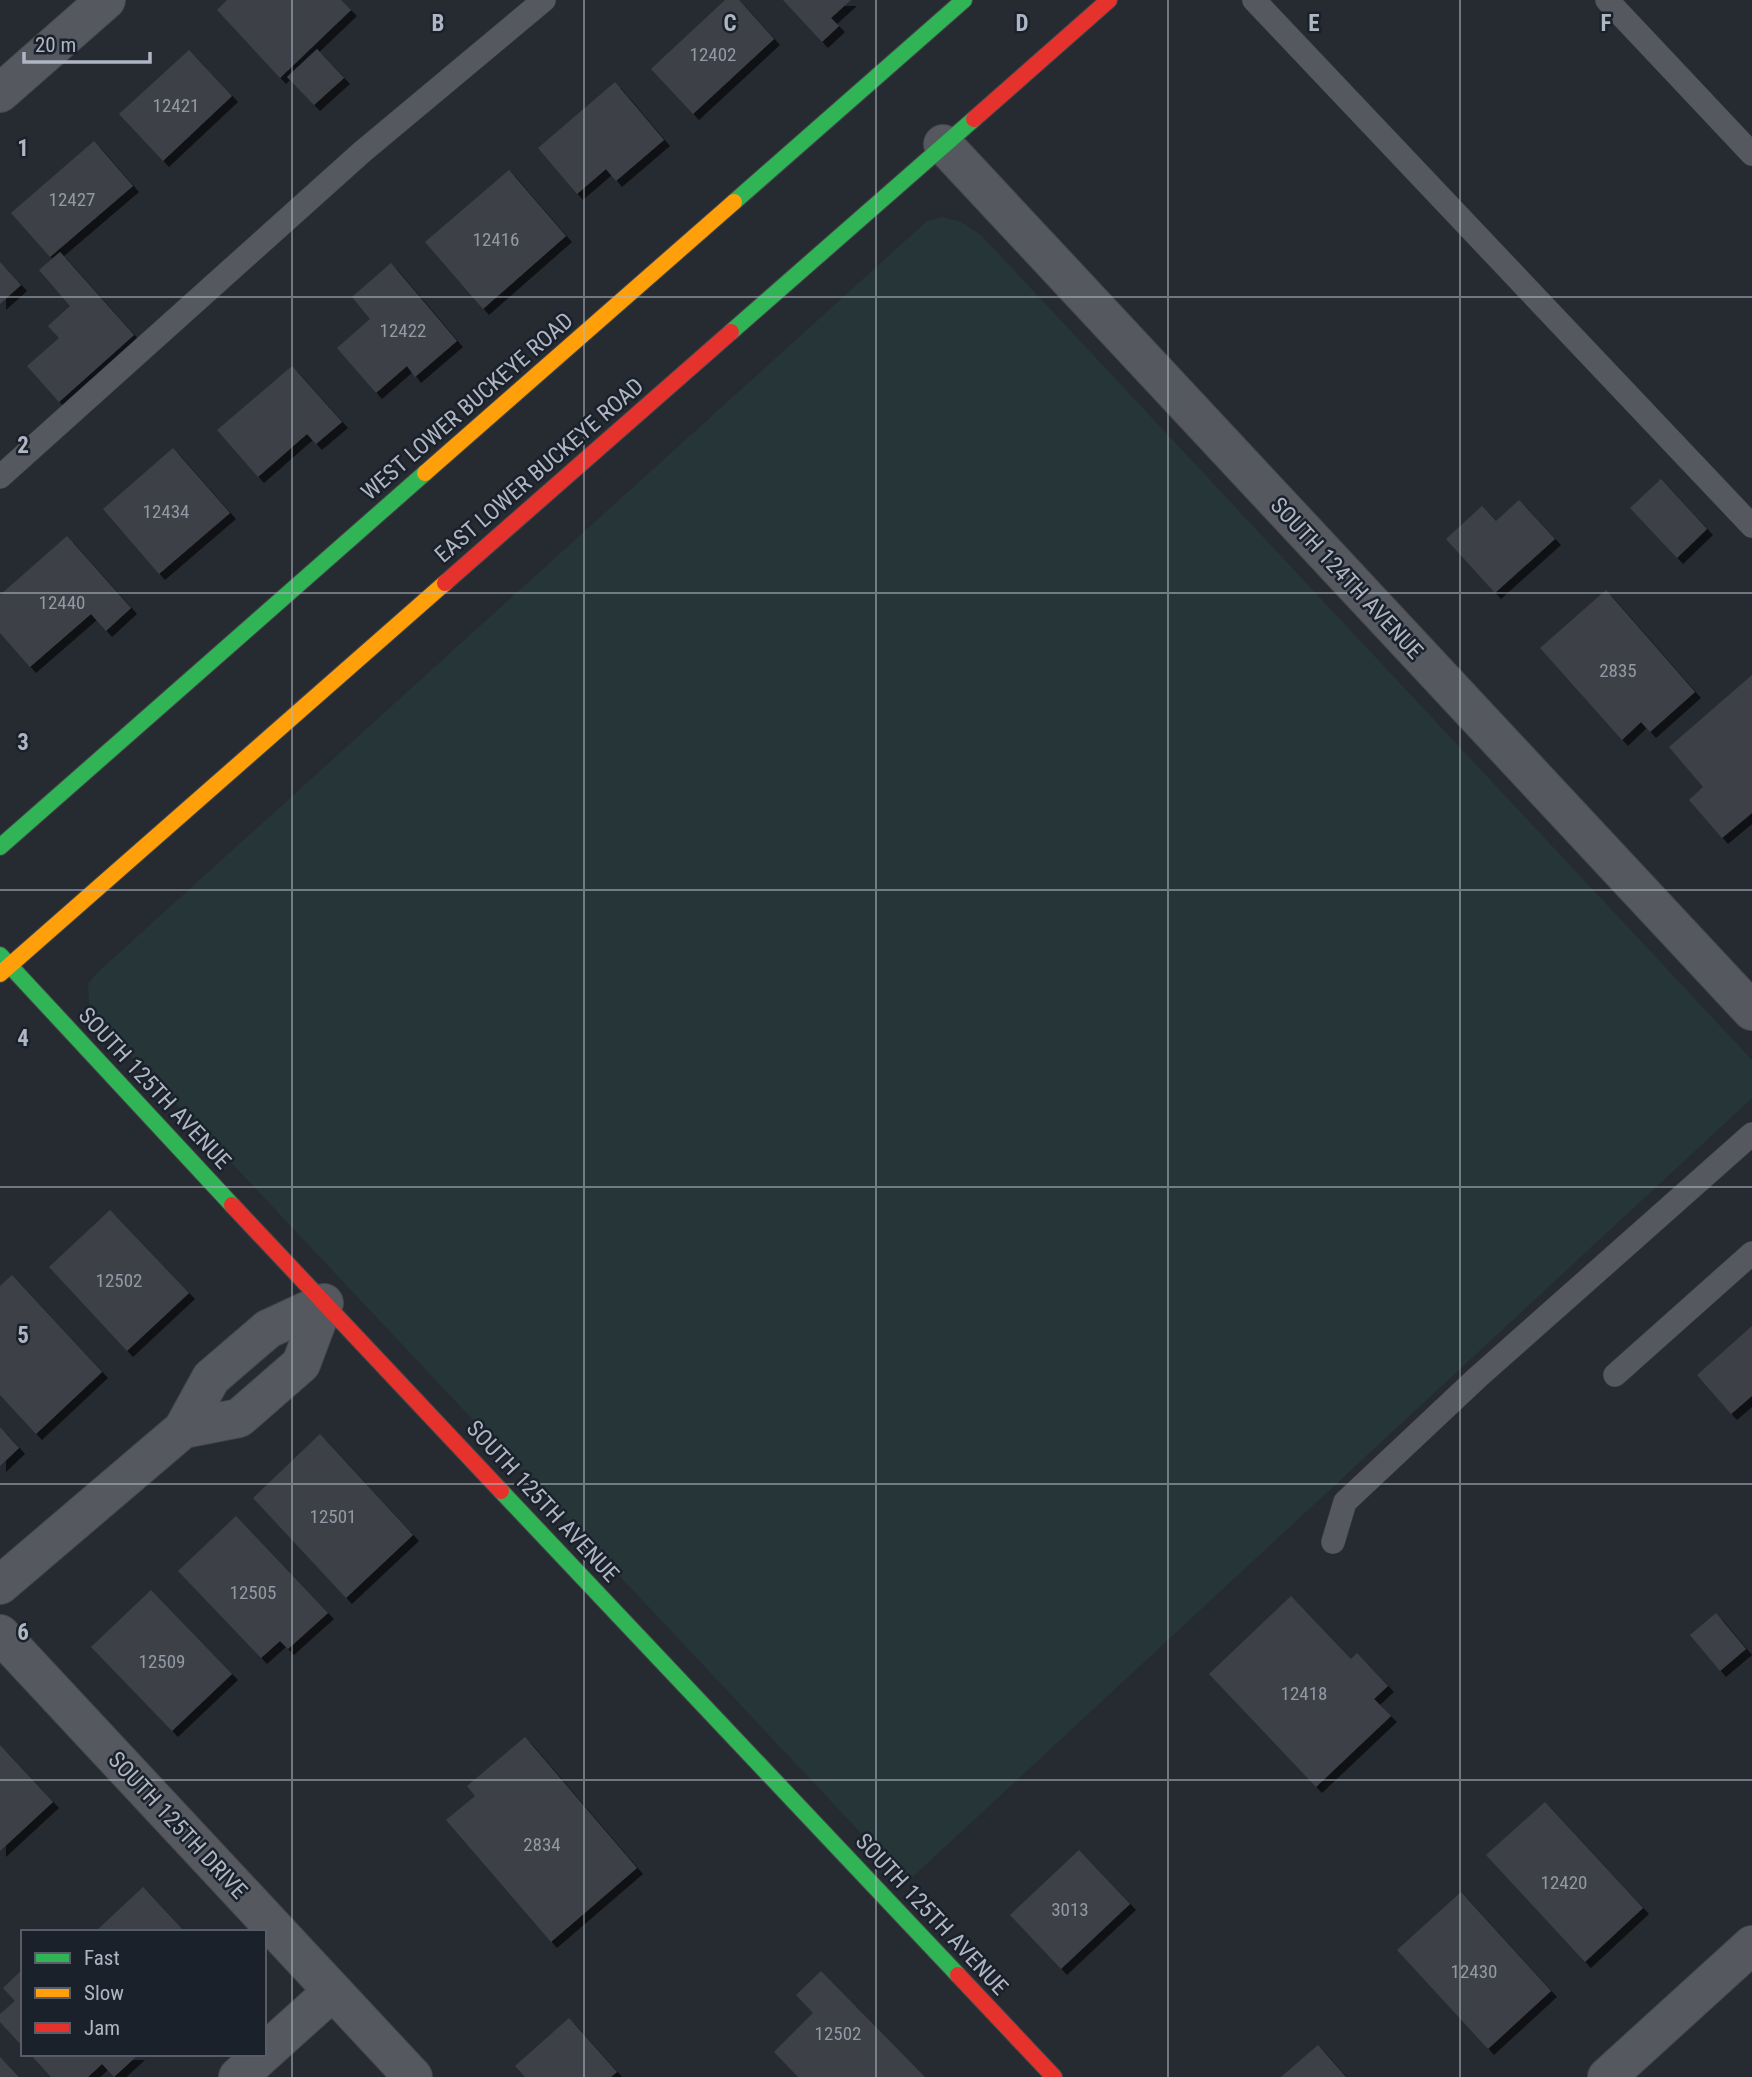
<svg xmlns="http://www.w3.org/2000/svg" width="1752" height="2077" font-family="'Roboto Condensed',sans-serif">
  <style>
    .green { fill: #263638 }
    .building { fill: #3d4146; filter: url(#shadow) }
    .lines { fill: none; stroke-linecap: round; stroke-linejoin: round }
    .lane-casing { stroke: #44474c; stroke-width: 24 }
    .street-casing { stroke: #44474c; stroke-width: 40 }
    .fast-casing { stroke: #44474c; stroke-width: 18 }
    .slow-casing { stroke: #44474c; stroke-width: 18 }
    .jam-casing { stroke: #44474c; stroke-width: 18 }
    .lane { stroke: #55595f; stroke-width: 23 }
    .street { stroke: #55595f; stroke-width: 38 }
    .fast { stroke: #30b455; stroke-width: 16 }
    .slow { stroke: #ff9f0a; stroke-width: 16 }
    .jam { stroke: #e5322d; stroke-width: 16 }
    .grid { fill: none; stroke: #afb6c3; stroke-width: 2; stroke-opacity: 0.55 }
    .labels { text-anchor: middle; stroke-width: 5; stroke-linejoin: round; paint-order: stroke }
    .number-label { font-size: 19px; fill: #9299a4 }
    .street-label { font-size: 23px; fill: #afb6c3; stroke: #1a212b }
    .grid-label { font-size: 23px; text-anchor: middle; font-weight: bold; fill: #afb6c3; stroke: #1a212b; stroke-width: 5; stroke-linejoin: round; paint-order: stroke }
  </style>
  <defs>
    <filter id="shadow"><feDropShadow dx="6" dy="6" stdDeviation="0" flood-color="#0009"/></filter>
  </defs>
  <rect width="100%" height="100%" fill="#262b31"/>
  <path class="green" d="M942,217L961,222L981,235L1752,1060V1098L907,1882L102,1025L89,1003L88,984L98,972L927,221Z"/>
  <path class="building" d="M227,0H341L351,10L280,78L217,10Z
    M725,0H739L774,39L693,114L651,69Z
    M783,0H851L831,18L839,26L822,42Z
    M317,49L344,78L314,105L287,77Z
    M189,50L232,96L163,161L119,114Z
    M615,82L664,140L616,181L606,169L577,194L538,148Z
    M94,141L133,186L50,257L11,213Z
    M509,170L566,236L483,309L425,242Z
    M60,252L134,335L59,402L27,366L59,338L48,326L70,306L39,270Z
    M0,262L21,285L0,304Z
    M391,263L457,341L415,377L407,366L376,393L337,348L370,319L352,297Z
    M292,366L342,422L316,444L307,434L258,477L217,430Z
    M173,448L230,513L159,574L103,509Z
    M1661,479L1707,529L1677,558L1630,508Z
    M1519,500L1555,539L1495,593L1446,539L1482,506L1496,521Z
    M67,536L131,608L106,631L91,614L30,667L0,633V595Z
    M1606,590L1695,692L1650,732L1641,722L1622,740L1540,648Z
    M1752,675V813L1722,838L1689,800L1703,787L1669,747Z
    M110,1210L189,1293L127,1351L49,1267Z
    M12,1275L102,1372L36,1434L0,1395V1286Z
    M1752,1326V1396L1731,1414L1697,1375Z
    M0,1427L19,1448L0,1466Z
    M320,1434L413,1535L346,1598L253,1498Z
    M236,1516L328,1613L288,1649L280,1641L261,1658L178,1571Z
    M151,1590L232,1674L172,1731L91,1647Z
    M1291,1596L1351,1659L1357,1653L1388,1686L1374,1699L1391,1716L1316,1787L1209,1674Z
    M1716,1613L1746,1649L1720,1671L1690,1635Z
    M525,1737L637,1868L551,1942L446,1820L475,1796L467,1786Z
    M0,1745L53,1802L0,1851Z
    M1545,1802L1643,1908L1585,1962L1486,1855Z
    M1079,1850L1130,1904L1061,1969L1010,1915Z
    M143,1887L185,1932H95Z
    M1461,1892L1551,1991L1488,2049L1397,1950Z
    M23,1969V2047L0,2022V2014L15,2001L3,1988Z
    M821,1971L925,2077H798L774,2052L813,2013L796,1995Z
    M569,2018L617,2072L611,2077H525L515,2066Z
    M1318,2045L1346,2077H1281Z
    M30,2054H139L114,2077L102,2064L88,2077H51Z
    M0,2057L19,2077H0Z"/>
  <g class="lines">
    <g class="lane-casing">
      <path id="lane" d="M1254,0L1752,526
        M1607,0L1752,154
        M0,477L362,152L544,0
        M1615,1375L1752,1253
        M1333,1542L1345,1502L1478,1377L1752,1134"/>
    </g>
    <g class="street-casing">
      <path id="street" d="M0,93L106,0
        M943,144L1752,1011
        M183,1429L239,1418L301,1364L324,1303
        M0,1585L183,1429L211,1378L268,1329L324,1303
        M0,1634L413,2077
        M264,2053L333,1991
        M238,2077L263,2054
        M1607,2077L1752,1945"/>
    </g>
    <g class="fast-casing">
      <path id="fast" d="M734,202L964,0
        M731,332L974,119
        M0,847L425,473
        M0,955L232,1205
        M501,1491L958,1975"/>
    </g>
    <g class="slow-casing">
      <path id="slow" d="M425,473L734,202
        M0,974L445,583"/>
    </g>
    <g class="jam-casing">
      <path id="jam" d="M974,119L1109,0
        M445,583L731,332
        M232,1205L501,1491
        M958,1975L1054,2077"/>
    </g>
    <use href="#lane" class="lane"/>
    <use href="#street" class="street"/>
    <use href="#fast" class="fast"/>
    <use href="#slow" class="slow"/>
    <use href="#jam" class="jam"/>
  </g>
  <path class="grid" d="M292,0V2077M584,0V2077M876,0V2077M1168,0V2077M1460,0V2077M0,297H1752M0,593H1752M0,890H1752M0,1187H1752M0,1484H1752M0,1780H1752"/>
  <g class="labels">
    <g class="number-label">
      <text x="713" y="61">12402</text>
      <text x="176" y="112">12421</text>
      <text x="72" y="206">12427</text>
      <text x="496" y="246">12416</text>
      <text x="403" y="337">12422</text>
      <text x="166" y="518">12434</text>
      <text x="62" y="609">12440</text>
      <text x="1618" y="677">2835</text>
      <text x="119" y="1287">12502</text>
      <text x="333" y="1523">12501</text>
      <text x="253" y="1599">12505</text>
      <text x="162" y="1668">12509</text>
      <text x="1304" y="1700">12418</text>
      <text x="542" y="1851">2834</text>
      <text x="1564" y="1889">12420</text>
      <text x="1070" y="1916">3013</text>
      <text x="1474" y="1978">12430</text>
      <text x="838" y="2040">12502</text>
    </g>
    <g class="street-label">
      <text transform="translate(467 406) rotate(-41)" y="8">WEST LOWER BUCKEYE ROAD</text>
      <text transform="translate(539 470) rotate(-41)" y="8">EAST LOWER BUCKEYE ROAD</text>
      <text transform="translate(1347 578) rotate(47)" y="8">SOUTH 124TH AVENUE</text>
      <text transform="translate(155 1088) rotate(47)" y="8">SOUTH 125TH AVENUE</text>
      <text transform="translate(543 1501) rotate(47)" y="8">SOUTH 125TH AVENUE</text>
      <text transform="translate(178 1825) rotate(47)" y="8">SOUTH 125TH DRIVE</text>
      <text transform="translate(932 1914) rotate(47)" y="8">SOUTH 125TH AVENUE</text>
    </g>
  </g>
  <g class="grid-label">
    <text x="438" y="31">B</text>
    <text x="730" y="31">C</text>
    <text x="1022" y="31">D</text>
    <text x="1314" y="31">E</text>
    <text x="1606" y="31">F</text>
    <text x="23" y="156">1</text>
    <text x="23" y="453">2</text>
    <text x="23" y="750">3</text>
    <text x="23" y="1046">4</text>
    <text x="23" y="1343">5</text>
    <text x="23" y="1640">6</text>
  </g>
  <rect x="21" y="1930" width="245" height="126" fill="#1a212b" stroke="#565d68" stroke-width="2"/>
  <rect x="35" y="1953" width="35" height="10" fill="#30b455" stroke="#565d68" stroke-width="2"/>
  <text x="84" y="1965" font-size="21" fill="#afb6c3">Fast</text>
  <rect x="35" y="1988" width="35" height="10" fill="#ff9f0a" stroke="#565d68" stroke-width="2"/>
  <text x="84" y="2000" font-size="21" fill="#afb6c3">Slow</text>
  <rect x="35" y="2023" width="35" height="10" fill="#e5322d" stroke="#565d68" stroke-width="2"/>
  <text x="84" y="2035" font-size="21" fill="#afb6c3">Jam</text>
  <path d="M24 52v10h126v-10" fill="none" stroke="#afb6c3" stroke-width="3.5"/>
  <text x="35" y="52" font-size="21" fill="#afb6c3" stroke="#1a212b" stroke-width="5" paint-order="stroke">20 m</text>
</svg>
